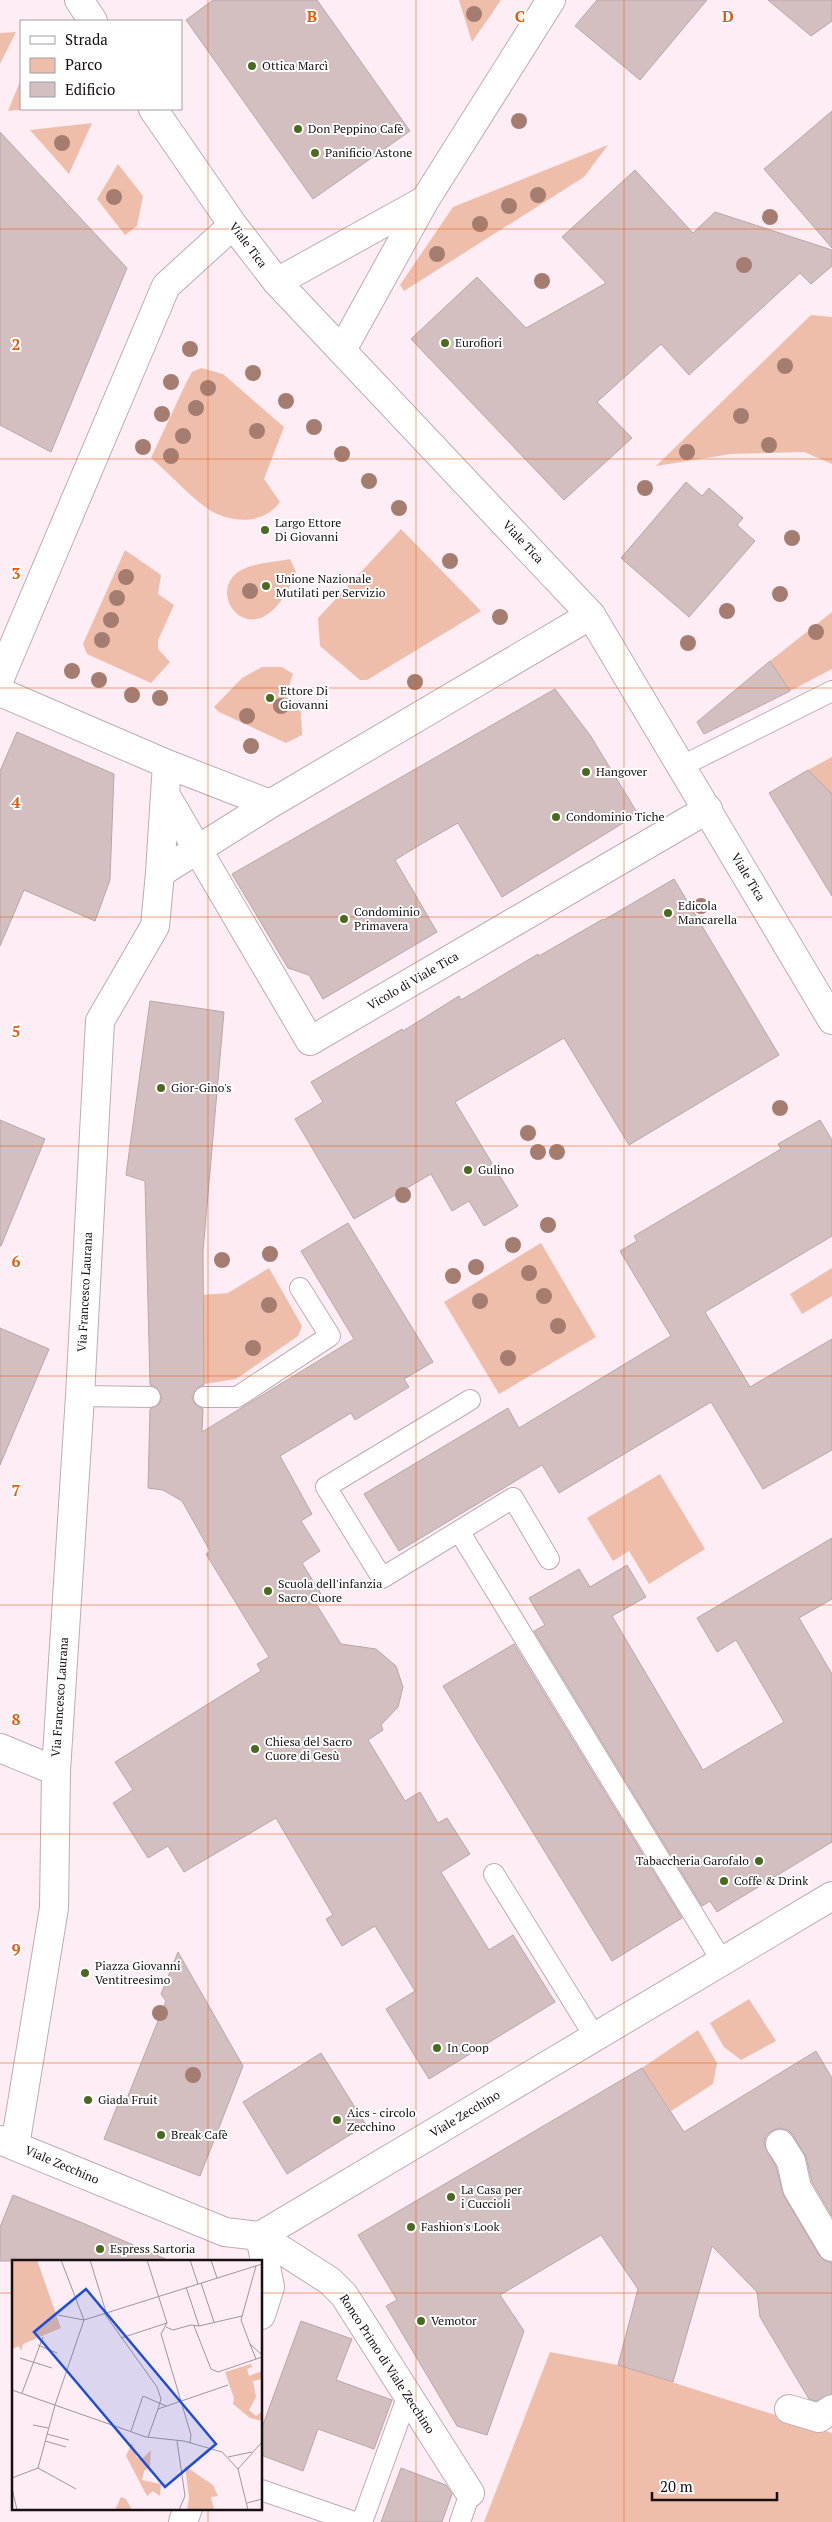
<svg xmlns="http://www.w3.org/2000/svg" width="832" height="2522" font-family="'PT Serif',serif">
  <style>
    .green { fill: #eebeab }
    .building { fill: #d3bfc0; stroke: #b9a6a7 }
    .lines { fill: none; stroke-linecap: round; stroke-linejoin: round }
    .service-casing { stroke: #bcacb5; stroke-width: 22 }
    .minor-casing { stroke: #bcacb5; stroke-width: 30 }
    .tertiary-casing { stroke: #bcacb5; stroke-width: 30 }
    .secondary-casing { stroke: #bcacb5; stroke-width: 30 }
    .service { stroke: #fff; stroke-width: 20 }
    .minor { stroke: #fff; stroke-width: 28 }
    .tertiary { stroke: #fff; stroke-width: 28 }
    .secondary { stroke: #fff; stroke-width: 28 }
    .tree { fill: #a57d70 }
    .grid { fill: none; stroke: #e8590c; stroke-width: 1; stroke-opacity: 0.55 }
    .poi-dot { fill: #4a6a1f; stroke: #fff; stroke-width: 2 }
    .labels { text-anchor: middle; stroke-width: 4; stroke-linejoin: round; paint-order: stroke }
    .poi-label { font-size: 12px; fill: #161013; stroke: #fff; text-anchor: start }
    .street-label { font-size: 12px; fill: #161013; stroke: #fff }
    .inset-road { fill: none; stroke: #a1959b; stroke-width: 1 }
    .view { fill: #1d4ed8; fill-opacity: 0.15; stroke: #1d4ed8; stroke-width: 2.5 }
    .inset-edge { fill: none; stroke: #161013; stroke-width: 2.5 }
    .grid-label { font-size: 16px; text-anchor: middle; font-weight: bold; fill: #e8590c; stroke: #fff; stroke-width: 4; stroke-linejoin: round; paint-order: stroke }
  </style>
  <rect width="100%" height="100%" fill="#feedf5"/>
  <path class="green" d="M459,0H501L472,42Z
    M16,32L0,64V33Z
    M21,79V109H28L8,111Z
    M92,123L69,174L30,130Z
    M608,145L584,177L404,291L400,285L453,207Z
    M118,164L143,196L137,226L125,235L97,199Z
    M811,315L832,317V464L804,452L731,454L656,466Z
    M201,368L223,374L284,427L264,479L280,502C265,523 236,524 213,512C194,501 169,473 151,458L186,383L192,372Z
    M401,529L481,611L367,680H360L320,646L318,618Z
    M125,550L161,575L158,594L174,605L158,640V649L170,662L151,683L87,654L83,644Z
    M290,559L296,572C260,665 203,597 238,572C251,563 275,562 290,559Z
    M832,612V669L790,691L770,661Z
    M262,667H282L293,674L286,696L301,712L302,735L286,743L219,712L214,707L242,678Z
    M832,757V794L808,770Z
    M541,1243L596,1337L499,1394L444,1302Z
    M269,1268L302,1326L298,1336L236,1379L204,1384L202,1295L228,1293Z
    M832,1268V1296L802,1314L790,1294Z
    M660,1474L705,1549L649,1584L629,1551L613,1561L587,1518Z
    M749,1999L776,2041L741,2060L724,2047L710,2023Z
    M698,2030L717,2063L713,2084L671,2111L642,2068Z
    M550,2352L618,2365L832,2433V2522H484Z"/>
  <path class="building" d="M213,0H317L410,131L313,199L186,20Z
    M597,0H707L640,80L575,26Z
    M768,0H832V21L811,36Z
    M832,111V248L764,169Z
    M0,132L127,268L51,452L0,425Z
    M635,170L693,233L715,212L832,250V266L811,284L800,273L689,375L661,344L597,402L632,438L564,500L411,339L477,277L526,328L606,283L562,237Z
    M686,482L702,496L709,488L743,518L737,525L755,541L689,617L621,558Z
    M770,661L790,691L704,734L697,722Z
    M555,689L590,735L638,814L502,897L458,823L423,843L395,860L437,932L323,999L309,975L288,968L232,874Z
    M17,732L114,774L110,880L95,921L24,890L0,946V771Z
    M808,770L832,794V896L769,793Z
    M674,879L779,1055L629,1145L564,1038L455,1102L518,1206L484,1226L469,1201L452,1211L431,1174L354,1219L295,1119L323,1102L311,1082L402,1029L403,1031L459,996L461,1000L538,954L539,956L603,919L604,920Z
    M150,1001L224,1012L203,1251L204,1385L198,1387L192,1397L194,1403L203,1409L202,1432L354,1339L301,1251L348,1223L433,1362L404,1379L409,1387L355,1420L351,1413L280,1456L312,1514L301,1521L320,1551L302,1563L321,1594L313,1599L341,1644L376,1649L396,1666L403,1687L398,1707L381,1725L383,1730L368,1740L405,1801L420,1792L438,1823L447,1818L470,1854L441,1872L489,1950L513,1935L555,2002L429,2079L386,2009L415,1991L375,1926L342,1946L326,1919L333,1915L276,1818L184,1872L168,1846L148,1858L113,1803L133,1790L115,1762L261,1671L257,1664L269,1657L206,1554L210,1551L182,1501L163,1490L148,1488L150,1409L160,1403L162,1397L156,1387L150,1385L145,1181L126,1175Z
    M0,1120L45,1139L1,1246H0Z
    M820,1120L832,1140V1236L705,1312L750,1387L832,1339V1450L763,1489L711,1402L559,1493L542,1465L399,1551L364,1494L508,1408L519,1428L671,1336L620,1251L637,1241L634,1236L781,1149L778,1144Z
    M0,1328L49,1349L0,1465Z
    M832,1538V1599L799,1618L832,1674V1842L717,1912L710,1901L702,1906L534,1631L545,1625L529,1598L579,1569L590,1587L627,1565L646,1597L612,1616L703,1770L784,1722L736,1640L717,1652L697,1618Z
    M514,1644L682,1918L612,1961L443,1686Z
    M178,1952L243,2066L200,2176L104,2139L118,2104L124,2106L166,2001L161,1994Z
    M816,2051L832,2078V2216L812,2182L806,2157L793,2135L788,2130L780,2128L772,2131L766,2136L764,2144L776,2167L784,2196L819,2255L824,2260L832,2263V2394L816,2401L809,2399L760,2317L757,2292L712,2246L673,2382L618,2365L638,2289L601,2235L500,2295L524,2331L487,2435L457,2426L386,2306L397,2300L358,2235L642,2068L684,2132Z
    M321,2053L366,2125L287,2174L243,2102Z
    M13,2195L85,2224L170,2261H0V2227Z
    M301,2321L352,2339L336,2380L392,2400L374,2449L318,2429L303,2471L261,2455V2430Z
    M401,2468L446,2485L452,2494L442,2522H381Z"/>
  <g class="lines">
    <g class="service-casing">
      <path id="service" d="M682,766L832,691
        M80,1396L150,1397
        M204,1397H237L330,1336L300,1288
        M470,1400L326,1487L382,1578L459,1531L722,1961
        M459,1531L513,1498L549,1559
        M494,1874L595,2037
        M261,2490L354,2522
        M362,2522L408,2395
        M460,2522L470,2493"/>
    </g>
    <g class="minor-casing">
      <path id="minor" d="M277,282L425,200
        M342,350L425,200L551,0
        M0,692L167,764L270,804L591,615
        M167,764L165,794L310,1041L708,809
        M160,873L165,794
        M0,1748L56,1771
        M780,2144L791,2161L797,2188L832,2247
        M15,2146L54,1908L56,1771L80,1396L100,1021L155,926L160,873L270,804
        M260,2236L330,2281L344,2295L470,2493
        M789,2409L819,2418L832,2409"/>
    </g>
    <g class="tertiary-casing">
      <path id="tertiary" d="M0,678L166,286L233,225
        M0,2140L225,2232L260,2236L832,1896
        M260,2236L270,2287L261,2315
        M183,2522L188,2508"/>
    </g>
    <g class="secondary-casing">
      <path id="secondary" d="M79,0L93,21
        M153,109L233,225L277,282L591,615L832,1020"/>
    </g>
    <use href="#service" class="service"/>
    <use href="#minor" class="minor"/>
    <use href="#tertiary" class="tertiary"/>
    <use href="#secondary" class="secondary"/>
  </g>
  <g class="tree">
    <circle cx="474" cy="14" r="8"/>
    <circle cx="519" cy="121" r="8"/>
    <circle cx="62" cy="143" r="8"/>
    <circle cx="538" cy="195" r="8"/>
    <circle cx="114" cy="197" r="8"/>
    <circle cx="509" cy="206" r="8"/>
    <circle cx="770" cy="217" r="8"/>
    <circle cx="480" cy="224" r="8"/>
    <circle cx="437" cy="254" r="8"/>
    <circle cx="744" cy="265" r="8"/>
    <circle cx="542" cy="281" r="8"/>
    <circle cx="190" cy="349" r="8"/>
    <circle cx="785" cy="366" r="8"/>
    <circle cx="253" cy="373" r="8"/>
    <circle cx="171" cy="382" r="8"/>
    <circle cx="208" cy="388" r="8"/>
    <circle cx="286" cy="401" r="8"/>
    <circle cx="196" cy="408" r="8"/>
    <circle cx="162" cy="414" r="8"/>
    <circle cx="741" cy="416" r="8"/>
    <circle cx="314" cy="427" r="8"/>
    <circle cx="257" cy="431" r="8"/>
    <circle cx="183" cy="436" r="8"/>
    <circle cx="769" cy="445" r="8"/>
    <circle cx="143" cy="447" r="8"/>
    <circle cx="687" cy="452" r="8"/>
    <circle cx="342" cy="454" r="8"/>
    <circle cx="171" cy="456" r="8"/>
    <circle cx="369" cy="481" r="8"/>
    <circle cx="645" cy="488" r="8"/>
    <circle cx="399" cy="508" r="8"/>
    <circle cx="792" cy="538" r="8"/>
    <circle cx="450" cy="561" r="8"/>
    <circle cx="126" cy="577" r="8"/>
    <circle cx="250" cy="591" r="8"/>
    <circle cx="780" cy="594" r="8"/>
    <circle cx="117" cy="598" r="8"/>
    <circle cx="727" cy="611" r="8"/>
    <circle cx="500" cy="617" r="8"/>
    <circle cx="111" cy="620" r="8"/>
    <circle cx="816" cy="632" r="8"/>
    <circle cx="102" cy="640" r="8"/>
    <circle cx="688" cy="643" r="8"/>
    <circle cx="72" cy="671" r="8"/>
    <circle cx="99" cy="680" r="8"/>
    <circle cx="415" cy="682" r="8"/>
    <circle cx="132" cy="695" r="8"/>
    <circle cx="160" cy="698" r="8"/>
    <circle cx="281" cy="706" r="8"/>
    <circle cx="247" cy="716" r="8"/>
    <circle cx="251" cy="746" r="8"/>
    <circle cx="701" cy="906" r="8"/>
    <circle cx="780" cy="1108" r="8"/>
    <circle cx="528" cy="1133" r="8"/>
    <circle cx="538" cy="1152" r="8"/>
    <circle cx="557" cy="1152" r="8"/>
    <circle cx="403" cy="1195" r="8"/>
    <circle cx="548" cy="1225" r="8"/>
    <circle cx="513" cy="1245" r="8"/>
    <circle cx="270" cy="1254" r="8"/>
    <circle cx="222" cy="1260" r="8"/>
    <circle cx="476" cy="1267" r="8"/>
    <circle cx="529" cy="1273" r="8"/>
    <circle cx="453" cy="1276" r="8"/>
    <circle cx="544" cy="1296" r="8"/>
    <circle cx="480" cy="1301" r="8"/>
    <circle cx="269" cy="1305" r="8"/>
    <circle cx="558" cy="1326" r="8"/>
    <circle cx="253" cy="1348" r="8"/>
    <circle cx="508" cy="1358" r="8"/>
    <circle cx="160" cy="2013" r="8"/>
    <circle cx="193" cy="2075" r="8"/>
  </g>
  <path class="grid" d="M208,0V2261M416,0V2522M624,0V2522M0,229H832M0,459H832M0,688H832M0,917H832M0,1146H832M0,1376H832M0,1605H832M0,1834H832M0,2063H832M0,2293H14M261,2293H832M208,2508V2522"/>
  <g class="poi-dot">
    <circle cx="252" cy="66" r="5"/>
    <circle cx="298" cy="129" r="5"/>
    <circle cx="315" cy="153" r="5"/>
    <circle cx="445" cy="343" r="5"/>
    <circle cx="265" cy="530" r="5"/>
    <circle cx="266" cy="586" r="5"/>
    <circle cx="270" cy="698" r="5"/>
    <circle cx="586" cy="772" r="5"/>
    <circle cx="556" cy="817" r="5"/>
    <circle cx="668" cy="913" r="5"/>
    <circle cx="344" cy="919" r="5"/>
    <circle cx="161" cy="1088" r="5"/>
    <circle cx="468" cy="1170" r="5"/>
    <circle cx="268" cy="1591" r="5"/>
    <circle cx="255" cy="1749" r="5"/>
    <circle cx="759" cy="1861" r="5"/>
    <circle cx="724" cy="1881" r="5"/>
    <circle cx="85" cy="1973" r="5"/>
    <circle cx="437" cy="2048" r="5"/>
    <circle cx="88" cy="2100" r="5"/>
    <circle cx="337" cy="2120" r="5"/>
    <circle cx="161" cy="2135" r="5"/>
    <circle cx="451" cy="2197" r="5"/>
    <circle cx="411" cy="2227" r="5"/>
    <circle cx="100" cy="2249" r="5"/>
    <circle cx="421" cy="2321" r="5"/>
  </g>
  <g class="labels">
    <g class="poi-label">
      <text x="262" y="70">Ottica Marcì</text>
      <text x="308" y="133">Don Peppino Cafè</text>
      <text x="325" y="157">Panificio Astone</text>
      <text x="455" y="347">Eurofiori</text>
      <text x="275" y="527">Largo Ettore<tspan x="275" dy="14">Di Giovanni</tspan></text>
      <text x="276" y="583">Unione Nazionale<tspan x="276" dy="14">Mutilati per Servizio</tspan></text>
      <text x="280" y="695">Ettore Di<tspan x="280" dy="14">Giovanni</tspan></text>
      <text x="596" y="776">Hangover</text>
      <text x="566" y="821">Condominio Tiche</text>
      <text x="678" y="910">Edicola<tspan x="678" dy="14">Mancarella</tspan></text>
      <text x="354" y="916">Condominio<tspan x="354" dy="14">Primavera</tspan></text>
      <text x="171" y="1092">Gior-Gino's</text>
      <text x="478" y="1174">Gulino</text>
      <text x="278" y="1588">Scuola dell'infanzia<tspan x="278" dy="14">Sacro Cuore</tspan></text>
      <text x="265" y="1746">Chiesa del Sacro<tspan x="265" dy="14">Cuore di Gesù</tspan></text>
      <text x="749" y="1865" text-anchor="end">Tabaccheria Garofalo</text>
      <text x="734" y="1885">Coffe &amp; Drink</text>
      <text x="95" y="1970">Piazza Giovanni<tspan x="95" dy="14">Ventitreesimo</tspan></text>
      <text x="447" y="2052">In Coop</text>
      <text x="98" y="2104">Giada Fruit</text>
      <text x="347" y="2117">Aics - circolo<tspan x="347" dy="14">Zecchino</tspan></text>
      <text x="171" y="2139">Break Cafè</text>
      <text x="461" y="2194">La Casa per<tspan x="461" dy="14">i Cuccioli</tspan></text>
      <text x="421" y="2231">Fashion's Look</text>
      <text x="110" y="2253">Espress Sartoria</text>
      <text x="431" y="2325">Vemotor</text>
    </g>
    <g class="street-label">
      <text transform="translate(248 245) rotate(53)" y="4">Viale Tica</text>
      <text transform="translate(523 542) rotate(47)" y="4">Viale Tica</text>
      <text transform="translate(748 877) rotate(59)" y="4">Viale Tica</text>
      <text transform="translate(413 981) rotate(-30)" y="4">Vicolo di Viale Tica</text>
      <text transform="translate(85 1292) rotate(-87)" y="4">Via Francesco Laurana</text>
      <text transform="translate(60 1697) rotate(-86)" y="4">Via Francesco Laurana</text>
      <text transform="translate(465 2114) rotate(-31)" y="4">Viale Zecchino</text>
      <text transform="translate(62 2165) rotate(23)" y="4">Viale Zecchino</text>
      <text transform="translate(387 2364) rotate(57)" y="4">Ronco Primo di Viale Zecchino</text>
    </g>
  </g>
  <g transform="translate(12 2260)">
    <rect width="250" height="250" fill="#feedf5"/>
    <path d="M0,0H25L49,68L11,84L9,91L7,86L0,89ZM239,104L240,107L235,109L237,116L250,111V119L241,121L244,137L237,150L244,156L250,151V161L238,158L221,144L222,138L213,112ZM120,183L125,198H131L139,190L138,207L132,211L130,220L149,224L148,236L141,231L135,236L114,196ZM173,206L201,225L206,236L199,237L202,250H175L177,238ZM109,237L114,239L120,250H103Z" fill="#eebeab"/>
    <path class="inset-road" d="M49,0L72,60M78,0L94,52M135,0L155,63L149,74L179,175L178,183M178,0L186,24M199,0L205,18M244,6L229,60L238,84L250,95M189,23L202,62M174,27L187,66M92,53L145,127L149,139L146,149M46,55L72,60L250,4M182,66L199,109L206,112L250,97M154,67L161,70L179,65L187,66L230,56M109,78L155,63M238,84L244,99M26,85L45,93M8,98L40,108M0,130L134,177L172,181L210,192L226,209L236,250M10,133L31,77M21,165L36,168M119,171L131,136L154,146M35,174L57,180M136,177L146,149L216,125M33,181L54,187M165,181L173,236L167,250M216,197L240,192M26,208L64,229M226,209L250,182M0,218L26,208L43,145L72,60M0,228L5,250M235,243L250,239"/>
    <path class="view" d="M74,29L204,184L153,227L22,72Z"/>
    <rect width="250" height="250" class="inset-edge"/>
  </g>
  <g class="grid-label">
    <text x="312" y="22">B</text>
    <text x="520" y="22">C</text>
    <text x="728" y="22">D</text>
    <text x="16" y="350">2</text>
    <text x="16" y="579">3</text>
    <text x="16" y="808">4</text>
    <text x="16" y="1037">5</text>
    <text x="16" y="1267">6</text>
    <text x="16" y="1496">7</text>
    <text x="16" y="1725">8</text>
    <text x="16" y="1955">9</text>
  </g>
  <rect x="20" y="20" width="162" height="90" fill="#ffffff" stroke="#a29fa1"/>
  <rect x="30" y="36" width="25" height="8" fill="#ffffff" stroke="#a29fa1"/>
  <text x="65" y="45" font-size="15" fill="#161013">Strada</text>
  <rect x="30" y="58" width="25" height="15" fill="#eebeab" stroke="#a29fa1"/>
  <text x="65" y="70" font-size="15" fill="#161013">Parco</text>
  <rect x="30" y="82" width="25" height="15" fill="#d3bfc0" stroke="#a29fa1"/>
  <text x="65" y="95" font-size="15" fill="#161013">Edificio</text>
  <path d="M652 2492v8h125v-8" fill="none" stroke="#161013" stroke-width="2.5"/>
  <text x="660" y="2492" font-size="15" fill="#161013" stroke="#ffffff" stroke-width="4" paint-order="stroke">20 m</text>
</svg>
